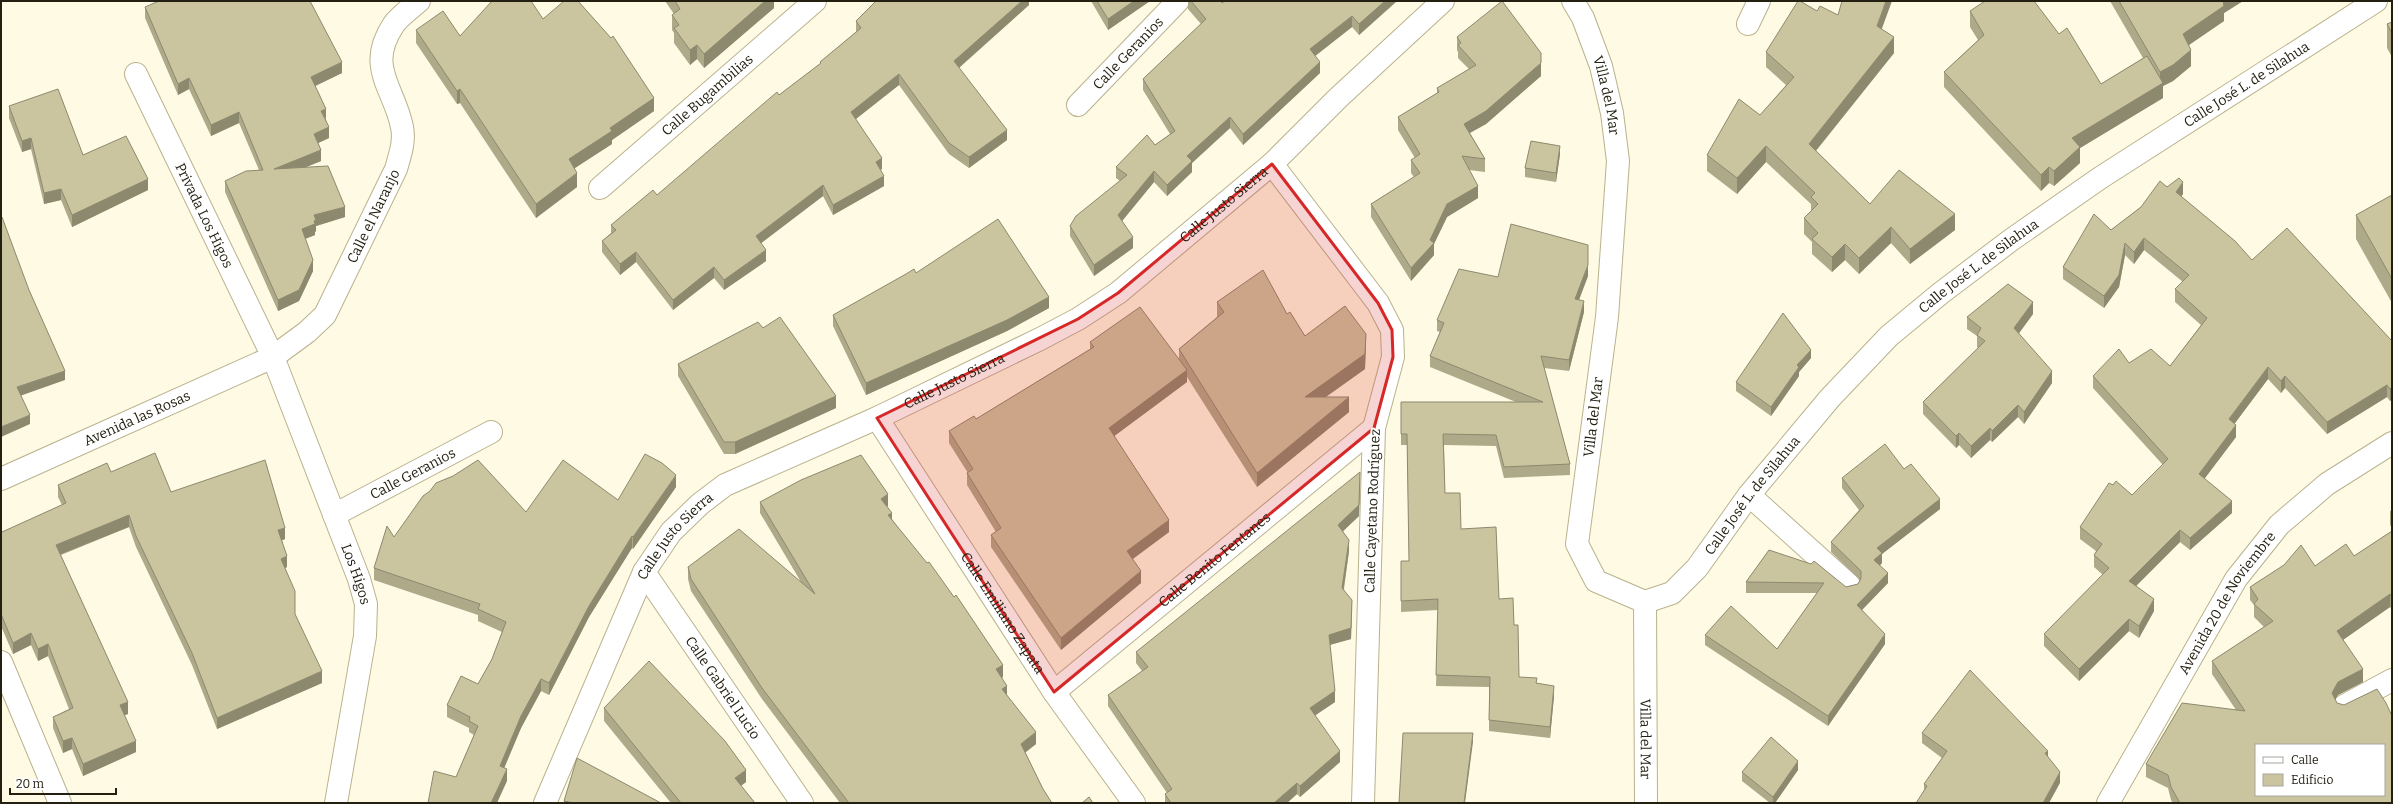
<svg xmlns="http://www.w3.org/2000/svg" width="2393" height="804" font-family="Bitter,serif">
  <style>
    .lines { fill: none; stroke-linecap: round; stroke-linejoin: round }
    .minor-casing { stroke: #b9b28e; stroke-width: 24 }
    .tertiary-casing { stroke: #b9b28e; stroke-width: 24 }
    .minor { stroke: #fff; stroke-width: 22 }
    .tertiary { stroke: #fff; stroke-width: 22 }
    .wall { fill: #aea989 }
    .shaded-wall { fill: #8d896f }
    .building { fill: #cac49f; stroke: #8d896f; fill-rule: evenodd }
    .marked { fill: #d62828; fill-opacity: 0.2; stroke: #d62828; stroke-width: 3; stroke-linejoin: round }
    .labels { text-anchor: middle; stroke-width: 4; stroke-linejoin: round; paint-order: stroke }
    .street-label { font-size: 14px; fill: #232012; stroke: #fff }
  </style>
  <rect width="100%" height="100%" fill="#fefae3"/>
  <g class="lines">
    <g class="minor-casing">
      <g id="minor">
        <path id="s1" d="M1573,1L1583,18L1601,66L1612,113L1618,161L1607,317L1577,544L1596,581L1645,602"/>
        <path d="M1748,24L1759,1"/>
        <path id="s2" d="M136,74L273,357L359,579L366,604L365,636L336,803"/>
        <path id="s3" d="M1078,105L1178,1"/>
        <path d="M1272,164L1378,303L1392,330L1393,357L1374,428L1363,803"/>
        <path id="s4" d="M600,188L815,1"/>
        <path id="s5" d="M877,418L1054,692L1134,803"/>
        <path id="s6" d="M1,479L273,357L307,332L325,315L396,169C400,155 405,141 402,127C394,87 365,67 394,24C400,16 411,8 419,1"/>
        <path d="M1749,495L1849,585"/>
        <path id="s7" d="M334,515L491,432"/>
        <path id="s8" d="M644,572L802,803"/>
        <path id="s9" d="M1645,602L1672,593L1697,568L1749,495L1830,398L1889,336L1941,293L2011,240L2100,178L2376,1"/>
        <path id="s10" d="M1645,602L1646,803"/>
        <path d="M1,662L60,803"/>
        <path id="s11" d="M1054,692L1374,428"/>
        <path d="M2344,706L2392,680"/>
      </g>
    </g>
    <g class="tertiary-casing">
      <g id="tertiary">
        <path id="s12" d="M545,803L644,572L671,532L700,504L725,485L877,418L1040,339L1078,319L1118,293L1272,164L1338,98L1443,1"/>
        <path id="s13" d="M2108,803L2236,579L2279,525L2327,484L2392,443"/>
      </g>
    </g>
    <use href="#minor" class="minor"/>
    <use href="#tertiary" class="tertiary"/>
  </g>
  <path class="wall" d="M665,1H774V8L704,68L697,59L690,65L674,43V33L672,30V15L674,14Z
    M1029,1V5L959,68L1007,140L969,168L949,154L899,85L855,119L882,169L880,170L884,186L833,215L823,196L761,243L766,261L724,290L714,278L673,310L636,262L620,275L602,252V241L611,233V225L657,195L779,95L820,64V62L856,32V21Z
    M1091,1H1150L1108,30Z
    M1188,1H1221L1222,3L1397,1L1359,35L1352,27L1315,56L1320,73L1243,145L1230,128L1192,163V172L1167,196L1154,182L1122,221L1133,248L1094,276L1070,236V226L1120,181L1116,178V167L1155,145L1170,134L1143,90V79L1201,24L1188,9Z
    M2110,1H2243L2224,13V21L2189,45L2191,66L2173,81L2163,86V98L2080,148V163L2054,186L2049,183L2041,191L1944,87V72L1978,40L1970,27V11L2059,34L2101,84L2143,58Z
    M145,7L342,73L315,86L326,119L329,138L318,143L321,161L304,168L345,217L316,226V231L315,232V235L305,239L313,271L299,301L278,311L225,192V181L259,170L239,123L211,136L189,89L178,95L145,18Z
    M1817,11L1882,29L1894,53L1816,151L1870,204L1955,230L1910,264L1891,243L1859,274L1845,260L1832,272L1812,254V242L1804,234V218L1811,211V204L1766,162L1737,194L1707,171V155L1760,115L1786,85L1766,67V52Z
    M543,19L654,111L612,140V144L574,168L577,187L536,218L460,103L457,104L416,43V30L460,36Z
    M2392,22V57L2387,48V24Z
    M1457,37L1541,76L1486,124L1470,133L1485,159V172L1469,170L1478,198L1447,217L1434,244V255L1411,281L1371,217V204L1414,177L1411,173V160L1415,158L1398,130V117L1437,93V88L1469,69L1458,58V52L1457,50Z
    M9,106L83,155L148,190L72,227L61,200L44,204L31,149L22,152L9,118Z
    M1560,154L1556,182L1525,177V168Z
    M2167,187L2183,194L2181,196L2252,260L2392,341L2390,401L2387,397L2327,434L2285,388L2281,393L2268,379L2235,423L2236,437L2204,479L2232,513L2190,550L2180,542L2136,586L2154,611L2139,638L2129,631L2079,681L2044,646V634L2103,575L2094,567V555L2096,551L2080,539V527L2113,485L2132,495L2163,465L2093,388V376L2129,363L2170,366L2201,325L2175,302V289L2183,282L2144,250L2134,264L2125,255L2119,287L2104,308L2063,279V267L2111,230Z
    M2392,195V303L2356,239V215Z
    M916,273L1049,308L1007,331L866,395L833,326V315Z
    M1588,276L1579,300L1584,312L1569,371L1544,368L1570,464V475L1504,478L1496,446L1444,445L1445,493L1461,529L1499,599L1514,625L1519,677L1537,683L1554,696L1550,738L1489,731V687L1436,686L1438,610L1401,612V561H1409L1407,445H1401V402H1516L1430,367V356L1440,332L1437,331V320L1498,277Z
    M1217,302L1287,314L1305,336L1366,348L1365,369L1325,397L1349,412L1257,487L1187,377V382L1114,436L1169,532L1133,559L1141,583L1061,650L991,547V535L996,532L967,485V473H968L949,443V431L976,419L1090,349V342L1179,359V349L1217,317Z
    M2033,314L2019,333L2052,383L2024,424L2018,417L1992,442L1990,440L1971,458L1959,445L1956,448L1923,414V402L1978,348L1977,347V336L1967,329V317Z
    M763,328L836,408L735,454H724L678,376V364Z
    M1811,358L1799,372V376L1771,416L1736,391V382Z
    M1904,469L1940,509L1882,554V563L1880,566L1888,583L1862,610L1885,644L1828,726L1705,645V635L1777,649L1817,593H1746V582L1769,550L1846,587L1858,584L1860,580L1831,552V542L1859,510L1842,488V478Z
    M111,472L171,492L285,539L282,540L287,567L285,568L295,614L322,683L217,729L192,665L136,547L129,527L61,555L128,714L124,715L136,752L83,776L72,749L63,753L53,728V717L69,709L48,656L38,661L31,645L13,654L1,626V530L2,532L62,505L58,497V485Z
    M1360,483L1359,516L1343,531L1349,551L1344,589L1352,611L1351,639L1330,645L1335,702L1315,715L1340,762L1300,797L1297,794L1287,803H1165V794L1167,793L1108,706V695L1142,671L1136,663V652Z
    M676,487L633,549L632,548L589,617L549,695L541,691L521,728L504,768L507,781L456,777L474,735L469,732V728L447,717V705L478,684L492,659L502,632L478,621V615L374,580V568L394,537L526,512L618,500Z
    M760,502L888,506H887L892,519L1003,677H1002L1007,695L1036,744L1025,752L1043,789L1052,803H840L762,699L691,591L688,579V567L801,582L760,513Z
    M2392,510V528L2390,525V511Z
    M2392,531V610L2390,607L2343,640L2363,682L2338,695L2335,700L2392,803H2173L2171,800L2168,788L2146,777V764L2236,710L2212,674V661L2264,627L2254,617V605L2250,600V587L2315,566L2354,556Z
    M604,708L746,782L741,786L755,803H671L604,721Z
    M1922,733L2048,757L2060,783L1924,791V784L1942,758L1922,743Z
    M1798,770L1775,803H1770L1742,781V772Z
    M564,801L661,803H564Z"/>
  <path class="shaded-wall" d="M765,1H774V8L704,68V54Z
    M1022,1H1029V5L954,72V61Z
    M1134,1H1150L1108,30V19Z
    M1385,1H1397L1359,35V24Z
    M1886,1H1892L1877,42V26Z
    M2222,1H2243L2224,13V21L2183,49V34Z
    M1352,16V27L1310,60V49Z
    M1894,37V53L1809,159V144Z
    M697,45V59L690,65V50Z
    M2191,50V66L2173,81L2163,86V98L2080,148V163L2054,186V171L2072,138L2160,84V72Z
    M342,62V73L311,88V77Z
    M1320,62V73L1243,145V134Z
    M1541,63V76L1486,124L1464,136V124Z
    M899,74V85L851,123V112Z
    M189,78V89L178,95V84Z
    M460,89V103L457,104V91Z
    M654,98V111L612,140V144L569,172V159L610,128Z
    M326,109V119L321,111Z
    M239,112V123L211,136V125Z
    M1230,117V128L1192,163V172L1167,196V185L1187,156Z
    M329,127V138L314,145V134Z
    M1007,130V140L969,168V157Z
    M31,138V149L22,152V141Z
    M1560,146V154L1556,182V173Z
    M1766,146V162L1737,194V178Z
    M321,150V161L274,180V169Z
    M882,158V169L876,172V162Z
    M2049,167V183L2041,191V175Z
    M1154,171V182L1118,226V215Z
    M577,173V187L536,218V204Z
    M884,176V186L833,215V205Z
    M148,179V190L72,227V215Z
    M2183,182V194L2176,204V192Z
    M823,185V196L756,247V236Z
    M1478,186V198L1447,217L1434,244V255L1411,281V268L1430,240L1447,204Z
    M61,189V200L44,204V193Z
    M345,207V217L316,226V231L315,232V235L302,240V229L314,215Z
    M1955,214V230L1910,264V249Z
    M1891,227V243L1859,274V258Z
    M1133,237V248L1094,276V265Z
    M2144,238V250L2134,264V252Z
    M2125,243V255L2119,287L2104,308V296Z
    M1845,244V260L1832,272V257Z
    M766,250V261L724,290V280Z
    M636,252V262L620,275V264Z
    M313,260V271L299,301L278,311V300Z
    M1588,265V276L1575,310V299Z
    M714,267V278L673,310V300Z
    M1049,297V308L1007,331L866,395V383Z
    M1584,301V312L1569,371V360Z
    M2033,302V314L2014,340V328Z
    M1366,334L1365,369L1305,412V397Z
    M1811,350V358L1799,372V376L1771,416V407L1797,365Z
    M2268,367V379L2229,431V419Z
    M1187,370V382L1109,440V428Z
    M65,371V380L17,397V387Z
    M2052,371V383L2024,424V412Z
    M2285,376V388L2281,393V381Z
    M2387,385V397L2327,434V422Z
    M2392,387V400L2390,401V389Z
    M836,396V408L735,454V442Z
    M1349,397V412L1257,487V473Z
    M2018,405V417L1992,442V431Z
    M30,415V424L1,437V427Z
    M2236,425V437L2199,486V474Z
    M1990,428V440L1971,458V446Z
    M1959,433V445L1956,448V436Z
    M1360,472L1359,516L1338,536V525Z
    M676,475V487L633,549V537Z
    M888,494V506L881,511V499Z
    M1940,499V509L1882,554V563L1874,570V560L1877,548Z
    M2232,501V513L2190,550V538Z
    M892,513V525L888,515Z
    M129,515V527L56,556V545Z
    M1169,520V532L1127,563V551Z
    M285,528V539L278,542V530Z
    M2180,530V542L2129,593V581Z
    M632,536V548L589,617L549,695V683L589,606Z
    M1349,540V551L1342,599V588Z
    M287,556V567L281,570V559Z
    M1141,571V583L1061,650V638Z
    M1888,573V583L1857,615V605Z
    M2390,594V607L2337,644V631Z
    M2154,599V611L2139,638V626Z
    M1352,600L1351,639L1329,645V635Z
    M2129,619V631L2079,681V669Z
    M31,633V645L13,654V643Z
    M1885,634V644L1828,726V716Z
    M48,644V656L38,661V649Z
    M1003,665V677L996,681V669Z
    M2363,669V682L2338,695L2332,706V693L2338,682Z
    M322,671V683L217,729V718Z
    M541,679V691L521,728L500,778V766L521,716Z
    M1007,686V698L1002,689Z
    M1554,686V696L1550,738V727Z
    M1335,691V702L1310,719V708Z
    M128,702V714L120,717V705Z
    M1036,732V744L1021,756V744Z
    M1473,733V742L1465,803H1464Z
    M72,738V749L63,753V741Z
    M136,741V752L83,776V764Z
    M1340,751V762L1300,797V786Z
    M2048,751V761L2045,753Z
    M1798,761V770L1775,803H1773V797Z
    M507,769V781L497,803H491Z
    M746,770V782L735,790V778Z
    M2060,772V783L2049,803H2043Z
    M1297,783V794L1287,803H1274Z"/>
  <path class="building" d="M159,1H310L342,62L311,77L326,109L321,111L329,127L314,134L321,150L274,169L328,166L345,207L314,215L316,220L314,221L315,224L302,229L313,260L299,290L278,300L225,181L246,171L263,170L239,112L211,125L189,78L178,84L145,7Z
    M492,1H531L543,19L564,1H578L611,38L613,36L654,98L610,128L612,131L569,159L577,173L536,204L460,89L457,91L416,30L443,11L460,36Z
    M675,1H765L704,54L697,45L690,50L674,28L679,25L672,15L680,9Z
    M876,1H1022L954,61L1007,130L969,157L949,143L899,74L851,112L882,158L876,162L884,176L833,205L823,185L756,236L766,250L724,280L714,267L673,300L636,252L620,264L602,241L616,230L611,225L653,190L657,195L777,92L779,95L821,63L820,62L861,28L856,21Z
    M1097,1H1134L1108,19Z
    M1191,1H1221L1222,3L1225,1H1385L1359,24L1352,16L1310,49L1320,62L1243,134L1230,117L1187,156L1192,161L1167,185L1154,171L1118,215L1133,237L1094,265L1070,226L1076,216L1127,175L1116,167L1147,135L1155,145L1175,131L1143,79L1206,19Z
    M1502,1L1541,53V63L1486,111L1464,124L1485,159L1462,156L1478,186L1447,204L1430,240L1434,243L1411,268L1371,204L1420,173L1411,160L1420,154L1398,117L1439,92L1437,88L1476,65L1458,45L1461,43L1457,37Z
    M1798,1H1800L1817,11L1820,6L1838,15L1842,1H1886L1877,26L1894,37L1809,144L1870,204L1899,170L1955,214L1910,249L1891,227L1859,258L1845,244L1832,257L1812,239L1818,233L1804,218L1818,204L1811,197L1815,193L1766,146L1737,178L1707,155L1739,99L1760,115L1794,77L1766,52Z
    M1985,1H2034L2059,34L2067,28L2101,84L2147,56L2163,83L2072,138L2080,147L2054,171L2049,167L2041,175L1944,72L1984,35L1970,11Z
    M2119,1H2223L2224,6L2183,34L2191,50L2173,65L2160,72Z
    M2392,22V33L2387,24Z
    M58,89L83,155L126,136L148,179L72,215L61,189L44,193L31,138L22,141L9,106Z
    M1531,141L1560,146L1556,173L1525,168Z
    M2179,178L2183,182L2176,192L2235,241L2252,260L2287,228L2392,341V387L2390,389L2387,385L2327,422L2285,376L2281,381L2268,367L2229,419L2236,425L2199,474L2232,501L2190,538L2180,530L2129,581L2154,599L2139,626L2129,619L2079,669L2044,634L2109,568L2094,555L2102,544L2080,527L2109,483L2113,485L2116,481L2132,495L2168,459L2093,376L2119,349L2129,363L2151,349L2170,366L2207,318L2175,289L2189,275L2144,238L2134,252L2125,243L2119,275L2104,296L2063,267L2094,214L2111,230L2141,207L2160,181L2167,187Z
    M2392,195V279L2356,215Z
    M2,217L29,290L65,371L17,387L30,415L1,427V218Z
    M998,219L1049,297L1007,320L866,383L833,315L906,274L914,269L916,273Z
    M1511,224L1588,245V265L1575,299L1584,301L1569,360L1541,356L1570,464L1504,467L1496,435L1443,434L1445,493H1460L1461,529L1496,527L1499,599L1513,598L1514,625H1518L1519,677L1537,678L1536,683L1554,686L1550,727L1489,720L1490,677L1436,675L1438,599L1401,601V561H1409L1407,434H1401V402H1543L1430,356L1444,323L1437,320L1459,269L1498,277Z
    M1263,270L1287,314L1290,312L1305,336L1345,306L1366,334L1365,354L1305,397H1349L1257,473L1179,349L1224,312L1217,302Z
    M2008,284L2033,302L2014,328L2052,371L2024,412L2018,405L1992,431L1990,428L1971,446L1959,433L1956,436L1923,402L1985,341L1977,335L1981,328L1967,317Z
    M1140,307L1187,370L1109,428L1169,520L1127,551L1141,571L1061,638L991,535L1001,528L967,473L973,469L949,431L974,416L976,419L1094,347L1090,342Z
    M1783,313L1811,350L1797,365L1799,367L1771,407L1736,382Z
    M780,317L836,396L735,442H724L678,364L758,322L763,328Z
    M1885,444L1904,469L1911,464L1940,499L1877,548L1882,553L1874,560L1888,573L1857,605L1885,634L1828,716L1705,635L1731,606L1777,649L1824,583L1746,582L1769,550L1811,564L1814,561L1846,587L1858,584L1861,578V571L1831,542L1864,506L1842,478Z
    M155,453L171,492L265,460L285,528L278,530L287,556L281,559L295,591V614L322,671L217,718L192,653L136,536L129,515L56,545L128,702L120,705L136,741L83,764L72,738L63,741L53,717L73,708L48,644L38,649L31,633L13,643L1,614V530L2,532L66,503L58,485L107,463L111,472Z
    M645,454L662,463L676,475L633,537L632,536L589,606L549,683L541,679L521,716L500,766L507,769L491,803H428L434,771L456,777L478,726L469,721L470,717L447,705L461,676L478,684L492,659L506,622L478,609L480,604L374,568L387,526L394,537L423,496L430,491L436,483L453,476L478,460L526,512L563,460L618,500Z
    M861,455L888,494L881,499L892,513L888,515L927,563L929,562L954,597L956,595L1003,665L996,669L1007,686L1002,689L1036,732L1021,744L1043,789L1052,803H849L762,688L691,579L688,567L739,529L815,594L760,502L801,480Z
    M1360,472L1359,505L1338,525L1349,540L1342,588L1352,600L1351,628L1329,635L1335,691L1310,708L1340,751L1300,786L1297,783L1274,803H1171L1165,794L1172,789L1108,695L1148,667L1136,652Z
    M2392,531V597L2390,594L2337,631L2363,669L2338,682L2332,693L2337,703L2344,705L2377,689L2386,703L2392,716V803H2180L2171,787L2168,775L2146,764L2182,703L2245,711L2212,661L2273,621L2254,604L2258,599L2250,587L2284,565L2301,545L2315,566L2346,544L2354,556ZM2256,745H2384V795H2256Z
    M649,661L725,741L746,770L735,778L755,803H681L604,708Z
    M1970,670L2048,751L2045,753L2060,772L2043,803H1916L1927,786L1924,784L1947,751L1922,733Z
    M1403,733H1473L1464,803H1399Z
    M1771,737L1798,761L1773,797L1742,772Z
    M577,758L661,803H573L564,801Z
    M1089,797L1093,803H1082Z"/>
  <path class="marked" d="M1272,164L1378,303L1392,330L1393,357L1374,428L1054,692L877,418L1078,319L1118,293Z"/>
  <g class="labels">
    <g class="street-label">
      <text dy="5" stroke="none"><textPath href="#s3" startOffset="72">Calle Geranios</textPath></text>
      <text dy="5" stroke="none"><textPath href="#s9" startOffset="803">Calle José L. de Silahua</textPath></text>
      <text dy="5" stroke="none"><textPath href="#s4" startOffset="142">Calle Bugambilias</textPath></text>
      <text dy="5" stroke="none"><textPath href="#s1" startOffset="101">Villa del Mar</textPath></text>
      <text dy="5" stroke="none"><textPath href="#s12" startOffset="947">Calle Justo Sierra</textPath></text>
      <text dy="5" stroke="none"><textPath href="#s2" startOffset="157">Privada Los Higos</textPath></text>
      <text dy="5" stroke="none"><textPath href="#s6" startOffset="475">Calle el Naranjo</textPath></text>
      <text dy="5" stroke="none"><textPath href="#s9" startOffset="479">Calle José L. de Silahua</textPath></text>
      <text dy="5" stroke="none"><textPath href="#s12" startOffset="623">Calle Justo Sierra</textPath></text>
      <text transform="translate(1593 417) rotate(-83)" y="5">Villa del Mar</text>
      <text dy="5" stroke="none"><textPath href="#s6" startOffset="149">Avenida las Rosas</textPath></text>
      <text dy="5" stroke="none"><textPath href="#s7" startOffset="89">Calle Geranios</textPath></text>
      <text dy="5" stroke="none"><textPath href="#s9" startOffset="155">Calle José L. de Silahua</textPath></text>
      <text transform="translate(1372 511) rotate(-88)" y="5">Calle Cayetano Rodríguez</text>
      <text dy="5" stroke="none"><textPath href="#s12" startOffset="299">Calle Justo Sierra</textPath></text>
      <text dy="5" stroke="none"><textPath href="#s11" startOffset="208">Calle Benito Fentanes</textPath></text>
      <text dy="5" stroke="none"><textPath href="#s2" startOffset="547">Los Higos</textPath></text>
      <text dy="5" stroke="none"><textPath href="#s13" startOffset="233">Avenida 20 de Noviembre</textPath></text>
      <text dy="5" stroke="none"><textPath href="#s5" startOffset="232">Calle Emiliano Zapata</textPath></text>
      <text dy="5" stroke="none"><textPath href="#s8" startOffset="140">Calle Gabriel Lucio</textPath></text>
      <text dy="5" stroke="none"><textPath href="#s10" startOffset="137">Villa del Mar</textPath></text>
    </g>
  </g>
  <rect width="2393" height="804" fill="none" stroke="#232012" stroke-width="4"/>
  <rect x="2255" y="744" width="130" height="52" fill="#ffffff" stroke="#a7a6a0"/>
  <rect x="2263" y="757" width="20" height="6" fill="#ffffff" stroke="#a7a6a0"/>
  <text x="2291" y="764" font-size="12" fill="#232012">Calle</text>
  <rect x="2263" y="774" width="20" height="12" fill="#cac49f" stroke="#a7a6a0"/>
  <text x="2291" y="784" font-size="12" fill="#232012">Edificio</text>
  <path d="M10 788v6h106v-6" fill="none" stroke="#232012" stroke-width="2"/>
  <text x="16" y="788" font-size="12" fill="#232012" stroke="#ffffff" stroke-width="3" paint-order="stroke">20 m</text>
</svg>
